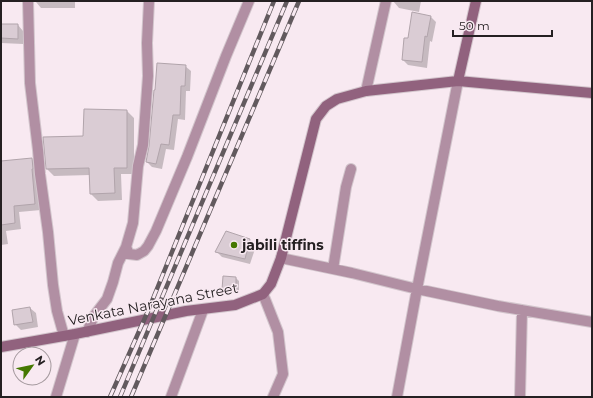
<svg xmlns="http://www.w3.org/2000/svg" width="593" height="398" font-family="Montserrat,sans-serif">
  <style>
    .shadow { fill: #0003 }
    .building { fill: #daccd4; stroke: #b1a4ab }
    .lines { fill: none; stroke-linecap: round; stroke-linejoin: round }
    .street-casing { stroke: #d2c5cc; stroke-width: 12 }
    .secondary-casing { stroke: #d2c5cc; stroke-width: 12 }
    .street { stroke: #b18fa3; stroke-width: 10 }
    .secondary { stroke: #91627e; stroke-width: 10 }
    .rail-casing { stroke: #625a5e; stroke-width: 4.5 }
    .rail { stroke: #f8e9f1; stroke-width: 3; stroke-dasharray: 9; stroke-linecap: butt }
    .poi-dot { fill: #457801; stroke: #f8e9f1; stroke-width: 1.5 }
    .labels { text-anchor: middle; stroke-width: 3; stroke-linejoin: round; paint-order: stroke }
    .poi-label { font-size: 14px; font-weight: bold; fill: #252022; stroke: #f8e9f1; text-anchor: start }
    .street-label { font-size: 14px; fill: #252022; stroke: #f8e9f1 }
  </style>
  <rect width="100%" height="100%" fill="#f8e9f1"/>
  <path class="shadow" d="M35,1H75V8H41L36,2Z
    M393,1H421L419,12L399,8Z
    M430,16L436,22L432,42L430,41L427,68L408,65L403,60L409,39Z
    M1,25H18L23,31V44L1,43Z
    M185,66L191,71L190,91H186L185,120L178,119L174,150L166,149L162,169L152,167L147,162Z
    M127,111L134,118V174H121L122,200L98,201L91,194L90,175L54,176L47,169L84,137Z
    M32,159L38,166L41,210L19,212L21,229L6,231L8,244L1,245V162Z
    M226,232L250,240L256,246L250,264L222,257L216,251Z
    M236,278L239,281V293H226L223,290Z
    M30,308L36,313L38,327L21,330L15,324Z"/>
  <path class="building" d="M412,12L431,16L427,37L425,36L422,62L402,60L404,38H408Z
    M1,24H18V39L1,38Z
    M157,63L186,65L185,86H181L180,115H173L169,145L161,144L156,164L146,162L149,146L154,90H155Z
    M84,109L127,110V168H114L115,193L90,194L89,168L46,169L43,137L83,136Z
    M32,158L33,169H32L35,204L14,206L15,223L1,225V161Z
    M226,231L250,239L245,259L215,252Z
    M223,276L236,277V291L222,290Z
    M30,307L33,322L14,325L12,310Z"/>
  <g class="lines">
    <g class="street-casing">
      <path id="street" d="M28,1L30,83L38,150L40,174L48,232L53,285L57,311L64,336
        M149,1L147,43L148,76L143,145L138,166L133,223L126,247L129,254L137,255L144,251L148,246L156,231L187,157L226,56L249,1
        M366,91L386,1
        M281,258L352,273L417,289L498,306L592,322
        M333,269L346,187L351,169
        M263,294L278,332L283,374L273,397
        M87,332L94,316L107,299L113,282L118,263L126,247
        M56,397L75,334
        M171,397L203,310
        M397,397L417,289L458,81
        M520,397L522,310"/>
    </g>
    <g class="secondary-casing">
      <path id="secondary" d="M458,81L476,1
        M1,347L75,334L186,311L235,305L263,294L271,284L281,258L316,119L326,106L337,99L366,91L458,81L592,93"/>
    </g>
    <use href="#street" class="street"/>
    <use href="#secondary" class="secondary"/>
    <g class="rail-casing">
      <path id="rail" d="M110,397L148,311L274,1
        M120,397L287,1
        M131,397L299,1"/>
    </g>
    <use href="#rail" class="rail"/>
  </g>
  <circle class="poi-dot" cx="234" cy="245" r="4"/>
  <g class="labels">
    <g class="poi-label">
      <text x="242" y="250">jabili tiffins</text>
    </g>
    <g class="street-label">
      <text transform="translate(153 304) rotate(-11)" y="5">Venkata Narayana Street</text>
    </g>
  </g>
  <rect width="593" height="398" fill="none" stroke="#252022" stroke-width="4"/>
  <g transform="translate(32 366) rotate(57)"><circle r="19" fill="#f8e9f1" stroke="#a4999e"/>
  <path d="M0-3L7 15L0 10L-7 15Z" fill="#457801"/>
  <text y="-6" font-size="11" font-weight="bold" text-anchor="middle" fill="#252022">N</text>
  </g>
  <path d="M453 30v6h99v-6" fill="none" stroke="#252022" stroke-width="2"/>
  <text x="459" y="30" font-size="12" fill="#252022" stroke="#f8e9f1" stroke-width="3" paint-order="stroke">50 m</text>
</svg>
